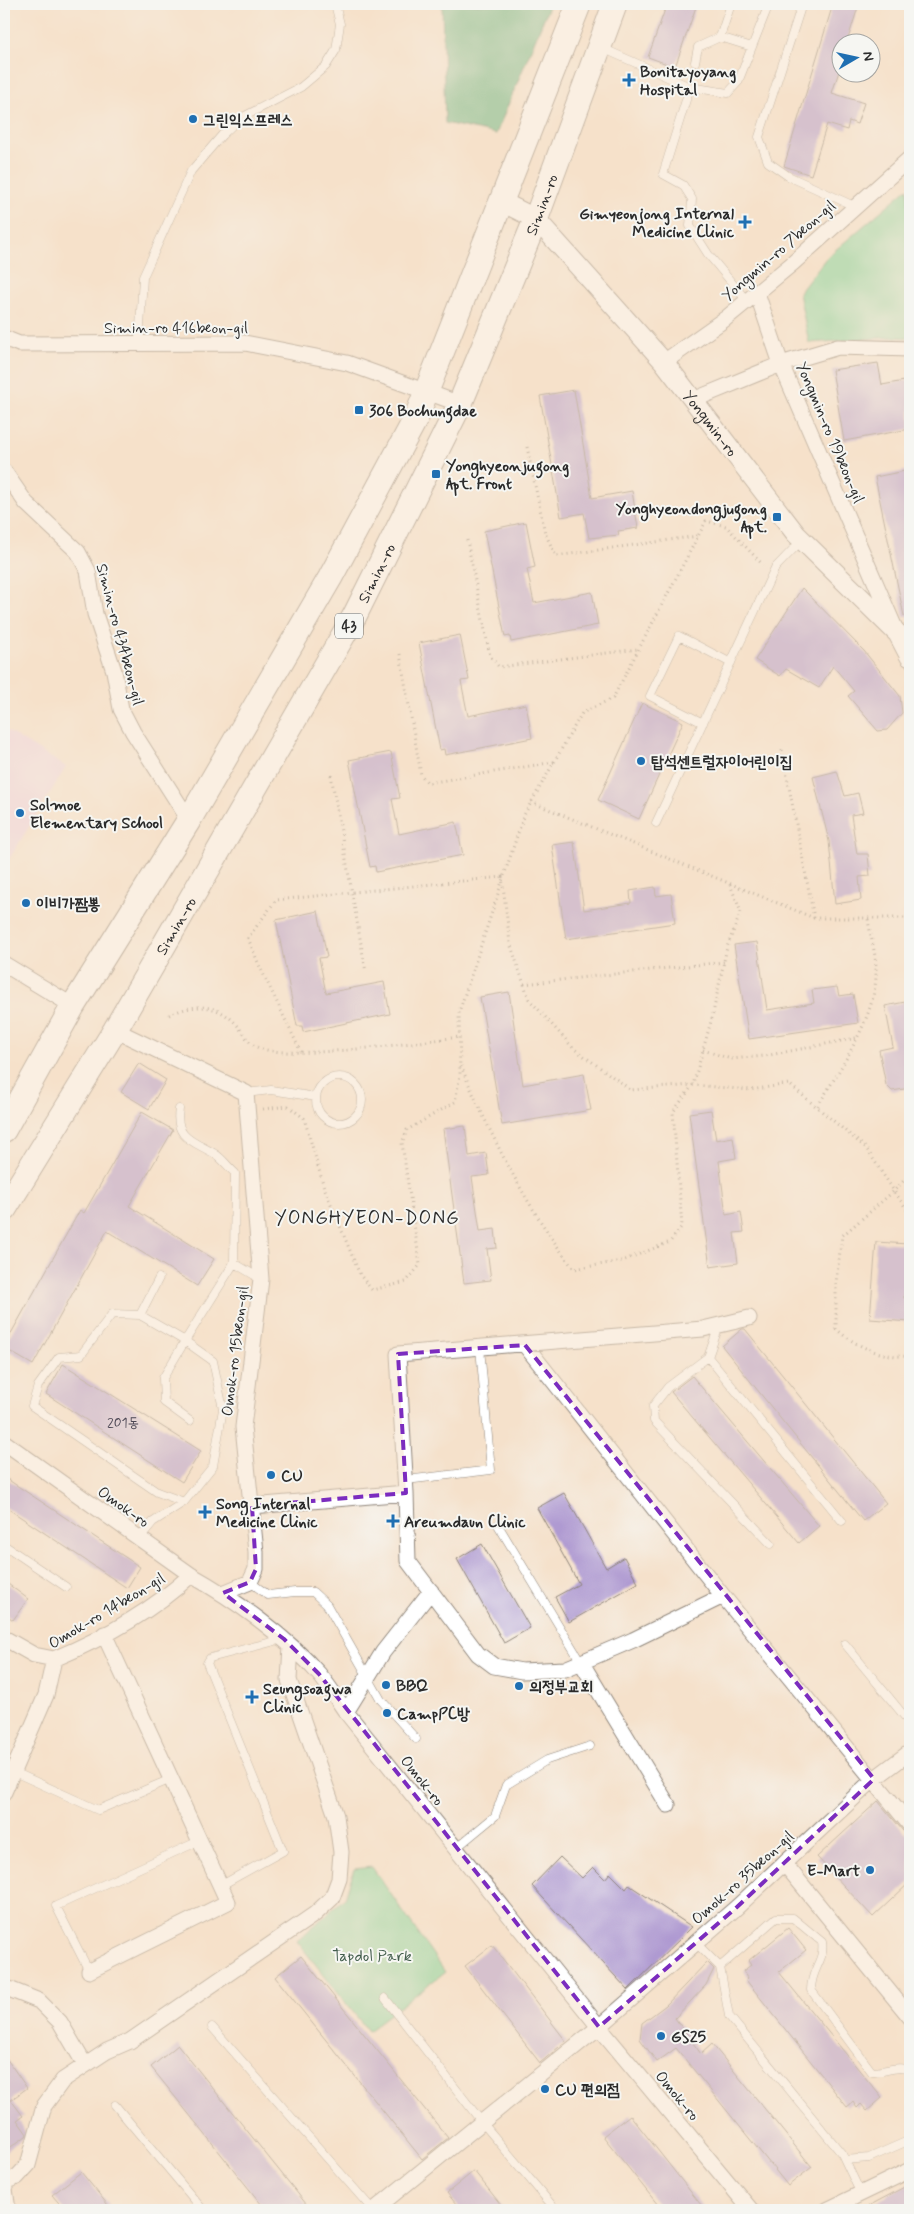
<svg xmlns="http://www.w3.org/2000/svg" width="914" height="2214" font-family="Mynerve,'Poor Story',sans-serif">
  <style>
    .built { fill: #edd1e9 }
    .green { fill: #7cd59b; stroke: #548063 }
    .forest { fill: #65b683; stroke: #487057 }
    .building { fill: #af9ad1 }
    .lines { fill: none; stroke-linecap: round; stroke-linejoin: round }
    .service-casing { stroke: #90867b; stroke-width: 9 }
    .minor-casing { stroke: #90867b; stroke-width: 17 }
    .tertiary-casing { stroke: #90867b; stroke-width: 21 }
    .primary-casing { stroke: #90867b; stroke-width: 26 }
    .path { stroke: #90867b; stroke-width: 3; stroke-dasharray: 1 4; stroke-linecap: butt }
    .service { stroke: #fff; stroke-width: 8 }
    .minor { stroke: #fff; stroke-width: 15 }
    .tertiary { stroke: #fff; stroke-width: 19 }
    .primary { stroke: #fff; stroke-width: 24 }
    .marked { fill: none; stroke: #7b2cbf; stroke-width: 4; stroke-dasharray: 10 6; stroke-linejoin: round }
    .poi-dot { fill: #1f6fb2; stroke: #f6f6f2; stroke-width: 2 }
    .labels { text-anchor: middle; stroke-width: 4; stroke-linejoin: round; paint-order: stroke }
    .number-label { font-size: 14px; fill: #4c4754 }
    .shield { fill: #f6f6f2; stroke: #686867; stroke-width: 1 }
    .shield-label { font-size: 15px; font-weight: bold; fill: #2b2b2b }
    .poi-label { font-size: 16px; font-weight: bold; fill: #2b2b2b; stroke: #f6f6f2; text-anchor: start }
    .street-label { font-size: 16px; fill: #2b2b2b; stroke: #f6f6f2 }
    .park-label { font-size: 16px; fill: #435e4d; stroke: #f6f6f2 }
    .quarter-label { font-size: 19px; letter-spacing: 1px; fill: #2b2b2b; stroke: #f6f6f2 }
  </style>
  <rect width="100%" height="100%" fill="#f6f6f2"/>
  <filter id="ink" filterUnits="userSpaceOnUse"><feTurbulence type="fractalNoise" baseFrequency=".02" numOctaves="2"/><feDisplacementMap in="SourceGraphic" scale="10" xChannelSelector="R" yChannelSelector="G"/><feConvolveMatrix kernelMatrix="1 2 1 2 8 2 1 2 1" color-interpolation-filters="sRGB"/></filter>
  <filter id="wash" filterUnits="userSpaceOnUse"><feTurbulence type="fractalNoise" baseFrequency=".0096" numOctaves="4" result="noise"/><feDisplacementMap in="SourceGraphic" scale="20" xChannelSelector="R" yChannelSelector="G"/><feGaussianBlur stdDeviation="1.12" result="paint"/><feColorMatrix in="noise" values="0 0 0 0 0 0 0 0 0 0 0 0 0 0 0 0 0 1.4 0 .05"/><feComposite in="paint" operator="in"/></filter>
  <g filter="url(#wash)">
    <rect width="100%" height="100%" fill="#f5e1cb"/>
    <path class="built" d="M4,729L66,767L4,867Z"/>
    <path class="green" d="M908,188L910,338L894,337L809,343L799,293L826,258Z
      M372,1867L445,1972L368,2031L297,1941L345,1898L354,1869Z"/>
    <path class="forest" d="M442,4H550L496,134L445,123Z"/>
    <g id="blocks">
      <path class="building" d="M667,4H697L675,67L648,57Z
        M833,4H859L847,42H842V62L832,93L864,103L857,124L849,121L847,130L827,124L811,175L784,166Z
        M878,363L882,385L910,380V429L844,441L832,370Z
        M574,390L592,498L632,491L638,528L618,531L619,535L589,538L584,513L561,517L540,396Z
        M910,470V616H904L875,477Z
        M526,522L535,567L527,569L534,603L592,592L598,625L511,642L510,636L505,637L484,531Z
        M802,588L864,651L900,696L902,713L887,730L878,731L848,696L854,691L833,666L819,688L786,669L780,676L755,660Z
        M460,635L469,680L461,681L468,716L526,704L532,738L445,755L444,749L440,750L419,643Z
        M642,703L683,722L639,819L598,800Z
        M391,752L400,798L392,799L399,834L456,822L463,855L376,872L375,866L370,867L349,760Z
        M837,771L845,796L858,793L863,813L851,815L857,854H868L870,876L859,877L861,900L835,904L829,841L813,777Z
        M574,842L584,910L631,903L630,891L655,887L656,896L671,894L675,923L566,939L552,845Z
        M318,911L327,957L319,958L326,993L384,982L390,1014L303,1032L302,1026H297L276,920Z
        M757,942L767,1010L814,1003L812,990L837,987L839,996L853,994L858,1023L749,1039L734,945Z
        M509,992L523,1085L584,1074L591,1110L502,1125L480,997Z
        M910,1001V1088L892,1091L886,1085L879,1050L893,1047L885,1006Z
        M139,1063L166,1080L149,1109L121,1092Z
        M711,1110L716,1140L733,1137L736,1158L719,1161L726,1215L741,1212L744,1232L734,1233L738,1263L710,1267L689,1113Z
        M142,1112L173,1130L129,1206L214,1259L197,1286L107,1231L33,1365L4,1348V1346L80,1210L84,1213Z
        M465,1126L469,1156L486,1153L489,1175L472,1177L480,1231L495,1229L497,1248L487,1249L491,1280L464,1283L443,1129Z
        M876,1242L908,1244L904,1298H910V1322L870,1319Z
        M742,1329H745L886,1503L863,1521L722,1346Z
        M63,1364L201,1451L182,1482L46,1394Z
        M692,1376L819,1526L799,1543L671,1392Z
        M4,1477L140,1567L127,1588L4,1506Z
        M564,1493L606,1568L624,1557L638,1583L569,1622L555,1597L579,1584L537,1508Z
        M482,1544L530,1628L504,1643L457,1559Z
        M4,1581L28,1599L13,1620L4,1613Z
        M878,1801L903,1831L910,1836V1882L873,1917L817,1857Z
        M560,1857L582,1878L593,1867L605,1879L610,1873L626,1889L629,1885L692,1927L628,1990L532,1886Z
        M788,1928L806,1950L779,1972L882,2098L867,2111L861,2104L857,2108L853,2102L847,2107L746,1980L748,1978L743,1971L751,1965L748,1961Z
        M492,1945L566,2041L540,2063L465,1966Z
        M301,1956L448,2138L422,2159L275,1977Z
        M707,1962L714,1969L706,1985L675,2018L701,2054L712,2044L812,2167L788,2186L676,2048L657,2062L640,2039L642,2023L666,2005Z
        M178,2045L311,2210H266L151,2067Z
        M4,2055L27,2088L11,2100L23,2116L17,2120L27,2134L26,2136L4,2152Z
        M630,2115L705,2210H662L603,2136Z
        M474,2171L505,2210H461L447,2193Z
        M81,2172L112,2210H65L52,2195Z
        M910,2184V2210H861Z"/>
    </g>
  </g>
  <g filter="url(#ink)">
    <use href="#blocks" fill-opacity="0" stroke="#90867b" stroke-width="1"/>
    <g class="lines">
      <g class="service-casing">
        <path id="service" d="M802,4L759,137L768,162L788,176L854,206
          M720,37L752,47
          M602,48L690,87L663,174L683,185L692,199L690,226L708,254L747,301
          M695,62L698,47L720,37L731,4
          M690,87L728,93L738,82L769,4
          M139,344L143,277L191,171L222,135L239,119L301,87L326,66L336,50L340,24L335,4
          M703,723L650,696L679,636L731,663
          M656,823L775,568L802,540
          M316 1100a23 23 0 1 1 46 0a23 23 0 1 1-46 0Z
          M246,1093L271,1090L316,1097
          M179,1109C174,1139 194,1141 215,1154C222,1158 228,1167 235,1173L234,1263
          M140,1315L159,1278
          M719,1326L708,1357L842,1521
          M708,1357L668,1387L653,1406L654,1421L771,1544
          M406,1480L491,1470L480,1348
          M184,1502L157,1492L32,1406L38,1386L59,1357L81,1355L112,1314L140,1315L185,1341L163,1378L164,1402L190,1421
          M498,1525L581,1662
          M139,1539L153,1522L184,1502L213,1466L223,1409L213,1361L185,1341L234,1263L261,1279
          M4,1545L66,1587
          M250,1582L268,1595L295,1592H313L327,1605L381,1700L416,1739
          M845,1644L910,1723
          M12,1771L98,1810L171,1779
          M455,1849L495,1816L506,1785L547,1760L590,1746
          M220,1886L283,1851L207,1663L210,1658L283,1639
          M696,1943L720,1967L729,2016L842,2154L861,2194
          M720,1967L776,1918H793L822,1942C825,1962 811,1968 811,1990L872,2072C886,2072 897,2065 910,2070
          M89,1971L56,1906L199,1841
          M385,1998L481,2121L556,2210
          M212,2027L373,2210
          M115,2105L203,2210
          M845,2160L869,2158L910,2140"/>
      </g>
      <g class="minor-casing">
        <path id="minor" d="M4,338L19,344L245,343L347,363L460,404
          M664,362L725,319L793,263L910,158
          M693,400L781,364L757,293
          M4,471L26,503L78,552L88,571L95,614L114,671L121,709L133,732L189,820
          M895,628L781,364L838,347L910,349
          M4,964L73,1006
          M115,1030L246,1093L261,1279L243,1427L256,1552V1569L250,1582L223,1593
          M525,1345L723,1596L910,1825
          M4,1442L191,1575C234,1599 287,1637 319,1674C329,1686 337,1699 346,1712L599,2027L751,2210
          M406,1493L408,1561L478,1654L494,1666L522,1671L565,1669L633,1640L723,1596
          M252,1506L406,1493L398,1354L703,1329L749,1318
          M4,1638L34,1655L54,1659
          M581,1662L668,1805
          M346,1712L383,1652L431,1591
          M4,1792L46,1695L54,1659C102,1639 152,1611 191,1575
          M784,1863L910,2017
          M89,1971L228,1902L104,1634
          M4,1987L39,2001L60,2022L85,2065
          M8,2210L4,2182L17,2177L28,2165L44,2106L63,2080L107,2051L130,2041L315,1914L332,1898L339,1879L341,1852L336,1816L289,1680L291,1646
          M374,2210L599,2027L737,1907L874,1779L910,1752
          M827,2210L910,2170"/>
      </g>
      <g class="tertiary-casing">
        <g id="tertiary">
          <path id="s1" d="M500,201L536,219L664,362L796,534L898,634L910,657"/>
        </g>
      </g>
      <g class="primary-casing">
        <g id="primary">
          <path d="M4,1130L73,1006L189,820L330,578L416,418L579,4"/>
          <path id="s2" d="M4,1210L115,1030L355,615L460,404L536,219L615,4"/>
        </g>
      </g>
      <path class="path" d="M527,447L545,533L556,556L698,536
        M467,540L490,656L499,667L638,649
        M400,654L421,775L428,783L554,762
        M782,750L814,918
        M331,775L366,972
        M531,802L814,918H910
        M524,984L724,962
        M169,1015C195,1003 218,1003 238,1026C242,1032 249,1043 255,1046C284,1063 421,1041 460,1037
        M703,1050L731,1059L765,1056L856,1038
        M301,1052L259,965L248,938L276,900L502,877L510,943L529,999L573,1048L631,1090L693,1085L750,1090L789,1084L866,1148L894,1191L842,1236L836,1282V1329C857,1347 882,1358 910,1356
        M461,1066C491,1137 527,1208 574,1269L622,1261L670,1242L682,1226L673,1112L693,1085L712,1018L727,947L741,912L729,882
        M818,1106C840,1068 878,1015 876,969C876,953 870,935 868,919
        M263,1109L288,1106L304,1118L324,1187L360,1275L372,1290L406,1282L420,1265L402,1143L407,1130L455,1102L460,1075L459,1012L524,815L582,713L613,698L706,521L726,526L763,565
        M910,1174L894,1191L910,1214"/>
      <use href="#service" class="service"/>
      <use href="#minor" class="minor"/>
      <use href="#tertiary" class="tertiary"/>
      <use href="#primary" class="primary"/>
    </g>
  </g>
  <path d="M0 0H914V2214H0ZM525,1345L874,1779L737,1907L599,2027L319,1674L284,1639L223,1593L250,1582L256,1569L252,1506L406,1493L398,1354Z" fill="#f5e1cb" fill-opacity=".55" fill-rule="evenodd"/>
  <path class="marked" d="M525,1345L874,1779L737,1907L599,2027L319,1674L284,1639L223,1593L250,1582L256,1569L252,1506L406,1493L398,1354Z"/>
  <g class="poi-dot">
    <path d="M626.5 72.5h5v5h5v5h-5v5h-5v-5h-5v-5h5z"/>
    <circle cx="193" cy="119" r="5"/>
    <path d="M742.5 214.5h5v5h5v5h-5v5h-5v-5h-5v-5h5z"/>
    <rect x="354" y="405" width="10" height="10" rx="2.5"/>
    <rect x="431" y="469" width="10" height="10" rx="2.5"/>
    <rect x="772" y="512" width="10" height="10" rx="2.5"/>
    <circle cx="641" cy="761" r="5"/>
    <circle cx="20" cy="813" r="5"/>
    <circle cx="26" cy="903" r="5"/>
    <circle cx="271" cy="1475" r="5"/>
    <path d="M202.5 1504.5h5v5h5v5h-5v5h-5v-5h-5v-5h5z"/>
    <path d="M390.5 1513.5h5v5h5v5h-5v5h-5v-5h-5v-5h5z"/>
    <circle cx="386" cy="1685" r="5"/>
    <circle cx="519" cy="1686" r="5"/>
    <path d="M249.5 1689.5h5v5h5v5h-5v5h-5v-5h-5v-5h5z"/>
    <circle cx="387" cy="1713" r="5"/>
    <circle cx="870" cy="1870" r="5"/>
    <circle cx="661" cy="2036" r="5"/>
    <circle cx="545" cy="2089" r="5"/>
  </g>
  <g class="labels">
    <g class="number-label">
      <text x="123" y="1427">201동</text>
    </g>
    <rect class="shield" x="335" y="613.5" width="28" height="25" rx="4"/>
    <g class="shield-label">
      <text x="349" y="631">43</text>
    </g>
    <g class="poi-label">
      <text x="640" y="77">Bonitayoyang<tspan x="640" dy="18">Hospital</tspan></text>
      <text x="203" y="125">그린익스프레스</text>
      <text x="734" y="219" text-anchor="end">Gimyeonjong Internal<tspan x="734" dy="18">Medicine Clinic</tspan></text>
      <text x="369" y="416">306 Bochungdae</text>
      <text x="446" y="471">Yonghyeonjugong<tspan x="446" dy="18">Apt. Front</tspan></text>
      <text x="767" y="514" text-anchor="end">Yonghyeondongjugong<tspan x="767" dy="18">Apt.</tspan></text>
      <text x="651" y="767">탑석센트럴자이어린이집</text>
      <text x="30" y="810">Solmoe<tspan x="30" dy="18">Elementary School</tspan></text>
      <text x="36" y="909">이비가짬뽕</text>
      <text x="281" y="1481">CU</text>
      <text x="216" y="1509">Song Internal<tspan x="216" dy="18">Medicine Clinic</tspan></text>
      <text x="404" y="1527">Areumdaun Clinic</text>
      <text x="396" y="1691">BBQ</text>
      <text x="529" y="1692">의정부교회</text>
      <text x="263" y="1694">Seungsoagwa<tspan x="263" dy="18">Clinic</tspan></text>
      <text x="397" y="1719">CampPC방</text>
      <text x="860" y="1876" text-anchor="end">E-Mart</text>
      <text x="671" y="2042">GS25</text>
      <text x="555" y="2095">CU 편의점</text>
    </g>
    <g class="street-label">
      <text dy="6" stroke="none"><textPath href="#s2" startOffset="1142">Simin-ro</textPath></text>
      <text transform="translate(778 250) rotate(-41)" y="6">Yongmin-ro 7beon-gil</text>
      <text x="176" y="333">Simin-ro 416beon-gil</text>
      <text dy="6" stroke="none"><textPath href="#s1" startOffset="309">Yongmin-ro</textPath></text>
      <text transform="translate(831 432) rotate(67)" y="6">Yongmin-ro 19beon-gil</text>
      <text dy="6" stroke="none"><textPath href="#s2" startOffset="738">Simin-ro</textPath></text>
      <text transform="translate(121 634) rotate(75)" y="6">Simin-ro 434beon-gil</text>
      <text dy="6" stroke="none"><textPath href="#s2" startOffset="332">Simin-ro</textPath></text>
      <text transform="translate(234 1351) rotate(-83)" y="6">Omok-ro 15beon-gil</text>
      <text transform="translate(124 1506) rotate(35)" y="6">Omok-ro</text>
      <text transform="translate(106 1610) rotate(-31)" y="6">Omok-ro 14beon-gil</text>
      <text transform="translate(423 1780) rotate(51)" y="6">Omok-ro</text>
      <text transform="translate(742 1877) rotate(-42)" y="6">Omok-ro 35beon-gil</text>
      <text transform="translate(678 2095) rotate(50)" y="6">Omok-ro</text>
    </g>
    <g class="park-label">
      <text x="372" y="1961">Tapdol Park</text>
    </g>
    <g class="quarter-label">
      <text x="367" y="1224">YONGHYEON-DONG</text>
    </g>
  </g>
  <rect width="914" height="2214" fill="none" stroke="#f6f6f2" stroke-width="20"/>
  <g transform="translate(856 58) rotate(81)"><circle r="24" fill="#f6f6f2" stroke="#a5a5a2"/>
  <path d="M0-4L9 19L0 12L-9 19Z" fill="#1f6fb2"/>
  <text y="-8" font-size="14" font-weight="bold" text-anchor="middle" fill="#2b2b2b">N</text>
  </g>
</svg>
